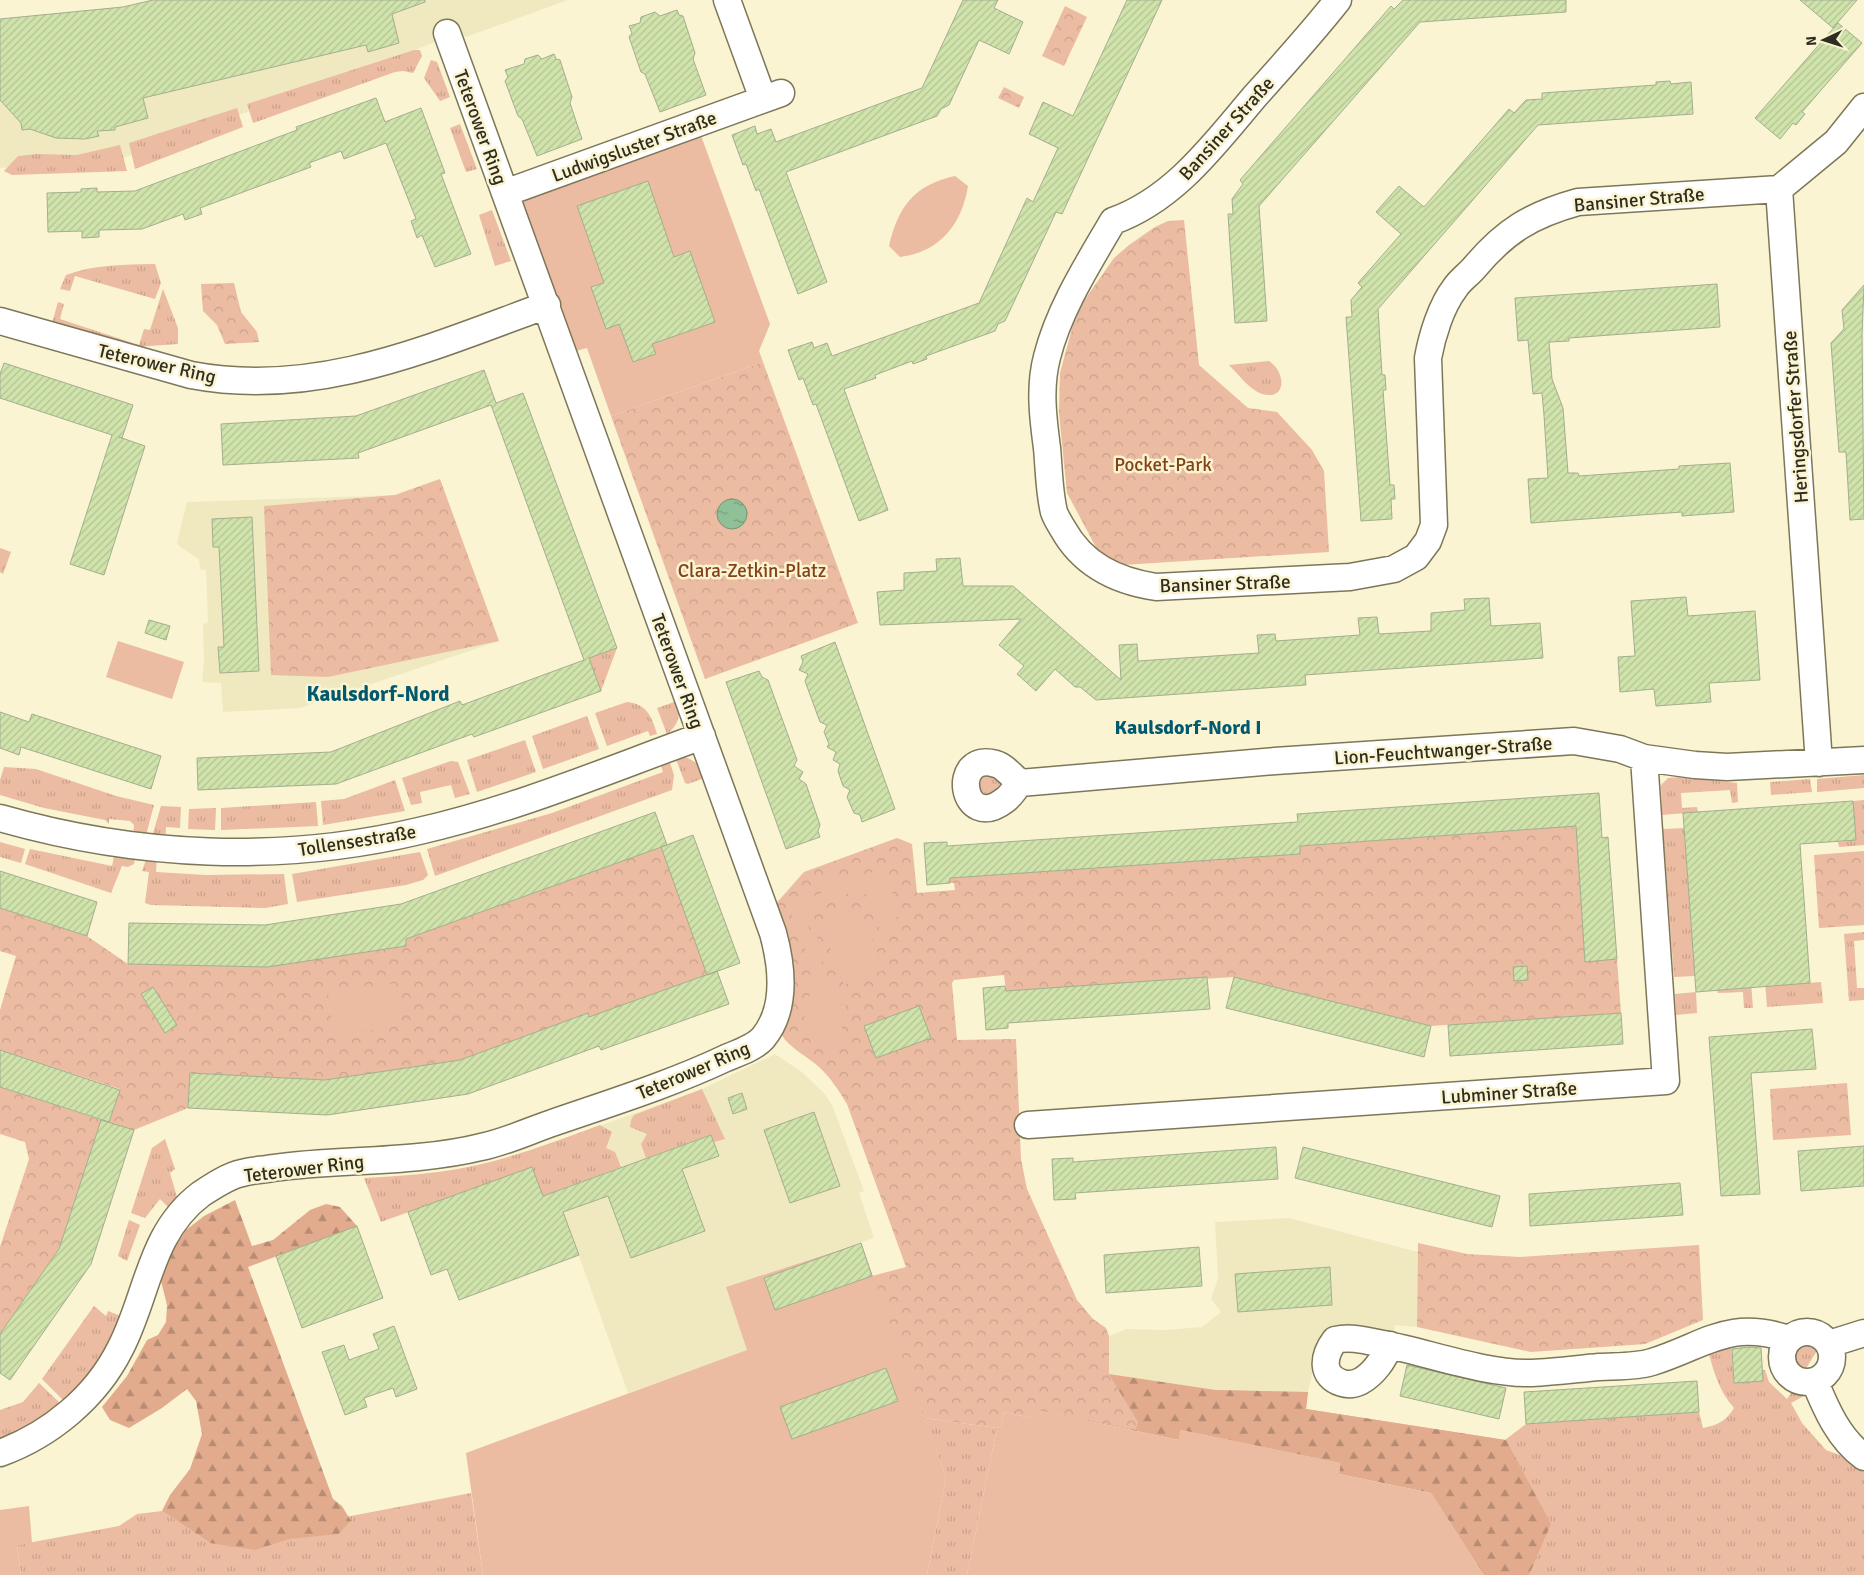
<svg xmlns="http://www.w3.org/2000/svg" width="1864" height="1575" font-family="Signika,sans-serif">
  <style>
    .built { fill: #f0e9c0 }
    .grass { fill: url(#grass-tufts) }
    .forest { fill: url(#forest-firs) }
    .park { fill: url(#park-crowns) }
    .garden { fill: #ebbba2 }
    .water { fill: url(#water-ripples); stroke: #739473 }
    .building { fill: url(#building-hatch); stroke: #a3ae8f }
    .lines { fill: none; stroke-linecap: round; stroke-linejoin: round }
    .minor-casing { stroke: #7d7759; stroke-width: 29 }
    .minor { stroke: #fff; stroke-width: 26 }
    .labels { text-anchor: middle; stroke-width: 5; stroke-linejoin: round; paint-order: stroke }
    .street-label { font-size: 19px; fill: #2f2d20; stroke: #faf4d2 }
    .park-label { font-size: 19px; fill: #854116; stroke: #faf4d2 }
    .neighbourhood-label { font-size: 20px; font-weight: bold; fill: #00596f; stroke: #faf4d2 }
    .quarter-label { font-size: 21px; font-weight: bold; fill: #00596f; stroke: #faf4d2 }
  </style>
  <defs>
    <pattern id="grass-tufts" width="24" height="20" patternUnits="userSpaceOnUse" patternTransform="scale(1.25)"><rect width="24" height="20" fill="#ebbba2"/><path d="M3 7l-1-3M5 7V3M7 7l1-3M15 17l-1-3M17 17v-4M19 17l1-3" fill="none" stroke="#caa18b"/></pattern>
    <pattern id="forest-firs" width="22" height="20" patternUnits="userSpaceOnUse" patternTransform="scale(1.25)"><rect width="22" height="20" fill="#e3ab8e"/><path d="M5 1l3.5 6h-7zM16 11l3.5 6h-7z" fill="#b88c74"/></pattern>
    <pattern id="park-crowns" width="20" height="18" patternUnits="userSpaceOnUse" patternTransform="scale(1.25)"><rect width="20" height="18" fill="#ebbba2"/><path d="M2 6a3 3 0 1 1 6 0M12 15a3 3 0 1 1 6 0" fill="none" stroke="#caa18b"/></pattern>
    <pattern id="water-ripples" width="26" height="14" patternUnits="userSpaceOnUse" patternTransform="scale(1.25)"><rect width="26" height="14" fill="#90c097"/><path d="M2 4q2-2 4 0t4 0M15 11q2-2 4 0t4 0" fill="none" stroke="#769c7b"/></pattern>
    <pattern id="building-hatch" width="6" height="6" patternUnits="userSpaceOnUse" patternTransform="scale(1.25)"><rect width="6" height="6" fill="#cfe3ab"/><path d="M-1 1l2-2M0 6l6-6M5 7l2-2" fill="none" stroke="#b2c393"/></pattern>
  </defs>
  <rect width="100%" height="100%" fill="#faf4d2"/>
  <path class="built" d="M153,0H568L466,37L460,33L96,168L79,165L0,168V19L123,7Z
    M440,479L499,641L300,708L223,712L221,683L202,682L204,663L203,624L208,623L206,570L200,569L199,559L179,546L177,542L187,502L395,495Z
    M775,1054L802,1072L825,1094L833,1107L864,1191L859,1193L874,1238L726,1287L748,1350L628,1393L568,1225L526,1152L700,1090Z
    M1289,1218L1418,1252L1417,1327L1395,1325L1393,1333L1355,1325L1339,1329L1320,1339L1308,1392L1216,1390L1109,1374V1336L1126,1329L1166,1330L1202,1327L1221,1312L1211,1299L1218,1279L1215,1222Z"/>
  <path class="grass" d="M414,50H420L422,56L413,73L403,71L395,72L253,123L247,104Z
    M431,60L437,62L450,97L440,101L424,78Z
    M237,108L243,127L135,169L129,143Z
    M460,124L477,169L466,172L450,128Z
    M120,145L127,171L12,175L4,171L18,156L37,154L77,155Z
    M492,210L511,261L495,266L479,215Z
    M155,264L161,283L155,299L75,276L70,291L60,289L66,275C95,264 125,265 155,264Z
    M163,289L178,328V344L135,347L52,323L58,302L64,304L60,319L139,345L144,329L150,330Z
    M1269,361C1287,373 1286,401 1262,394C1250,390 1238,374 1229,365Z
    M617,648L601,691L589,658Z
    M677,701C681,714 679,725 667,734L657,708Z
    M627,702C647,704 652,717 657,734L650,736L648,731L607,746L595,713Z
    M587,716L599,749L543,769L532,736Z
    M525,740L536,772L477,792L467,760Z
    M674,754C690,758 700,762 707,777L688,784L685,783Z
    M669,760L674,775L672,790L435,876L427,849L552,813L663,772L660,763Z
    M451,761L458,762L470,794L455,798L451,785L420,792L422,803L411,805L402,778Z
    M4,767L36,769L116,796L154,805L145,839L133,838L134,825L130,821L109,819V824L105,820L44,808L0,795V780Z
    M987,771L1002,783L1001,788L987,796L978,789V778Z
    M1864,775V788L1817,792V779Z
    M1680,777L1737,783L1738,802L1732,803L1730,790L1681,793L1682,808L1697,807L1698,812L1662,815L1661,785L1668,778Z
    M1810,779L1812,792L1771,795L1770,782Z
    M395,780L405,811L323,825L321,801L344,799Z
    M1864,800V845L1839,847L1838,842L1856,840L1853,801Z
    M316,802L318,826L221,830V808Z
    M161,806L181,807L180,828L166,827L165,842L151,840Z
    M216,808L215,830L188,829L189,809Z
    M1684,828L1695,976L1674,977L1663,829Z
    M0,842L25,849L21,863L0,857Z
    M30,849L112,866L115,852L136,854L134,864L128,867L122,866L111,893L25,864Z
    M420,852L428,875L423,880L406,885L297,902L292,874Z
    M148,854L157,856L156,872L206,875L284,874L288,904L265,908L151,905L145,903L149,872L142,871Z
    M1864,932V940L1854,941L1857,988H1864V1000L1849,1001L1844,934Z
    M1762,941L1770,986L1821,982L1823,1003L1767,1007Z
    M1750,970L1753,1008H1744L1743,992L1718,993L1717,990L1742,989L1741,971Z
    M1696,992L1697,1013L1676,1015L1675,994Z
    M702,1089L725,1139L714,1142L710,1135L646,1158L641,1144L647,1134L630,1127L631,1120L634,1115Z
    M600,1125L612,1132L606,1148L615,1152L621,1167L556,1191L568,1225L555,1230L532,1167L381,1222L364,1178C399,1176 433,1174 468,1167C513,1158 557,1141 600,1125Z
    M165,1139L175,1169L170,1173L179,1204L172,1211L160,1199L145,1218L131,1213L152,1148Z
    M129,1220L140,1225L127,1261L118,1256Z
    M94,1306L106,1316L108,1311L123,1317L108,1351L65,1402L42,1379Z
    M1806,1343L1818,1349L1800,1378L1790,1369C1787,1355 1792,1346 1806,1343Z
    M1731,1344L1734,1383L1763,1381L1762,1370H1765L1769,1382L1787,1399L1795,1387L1804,1396L1791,1403L1802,1423L1826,1450L1845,1457L1864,1472V1575H1484L1431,1493L1340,1463L1180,1430L1216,1390L1308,1392L1306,1409L1505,1440L1526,1424L1699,1412L1703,1428C1718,1425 1726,1421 1734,1408C1719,1391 1714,1372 1708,1351Z
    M39,1383L62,1405L48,1417L0,1442V1410L23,1402Z
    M924,1418L997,1428L967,1575H927L946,1478Z
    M471,1493L483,1575H21L17,1545L119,1526L137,1514L162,1511L210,1543Z"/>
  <path class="forest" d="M235,1200L252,1246L273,1240L310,1210L326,1204L340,1207L357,1226L248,1267L333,1499L342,1506L351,1521L338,1534L289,1539L255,1550L210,1543L162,1511L170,1495L190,1469L202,1434L196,1401L187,1389L162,1408L129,1428L110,1420L102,1407L127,1376L147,1340L158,1335L166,1322L167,1305L160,1277L166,1260L186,1230L204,1216Z
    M1109,1374L1216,1390L1308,1392L1306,1409L1506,1440L1551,1524L1529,1575H1484L1431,1493L1339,1474L1340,1463L1181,1430L1179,1440L1041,1411L1031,1418L1011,1394Z"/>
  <path class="park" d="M1065,6L1087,17L1064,66L1042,56Z
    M1004,87L1024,97L1019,108L998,98Z
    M1184,220L1199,365L1248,408L1277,412L1312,450L1324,471L1329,552L1122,565L1098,551L1067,493L1059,413L1060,373L1073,325L1083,302L1114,258L1129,245L1155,227L1168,221Z
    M234,283L241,312L257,332L259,342L225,344L217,325L203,311L201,284Z
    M763,362L858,623L705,679L611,416Z
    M440,479L499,641L328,677L271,675L264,506L395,495Z
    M0,548L11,552L3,574L0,572Z
    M1586,825L1577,840L1585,961L1617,959L1621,1013L1431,1026L1234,977L1006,991L1004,975L954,980L952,983L957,1040L1016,1039L1021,1159L1027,1189L1077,1300L1093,1319L1106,1328L1109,1336V1374L1138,1422L1136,1430L1041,1411L1031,1418L1004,1412L1001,1426L997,1428L924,1418L872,1276L906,1267L847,1104C839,1091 831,1078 819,1067C806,1055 790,1049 781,1034L773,907L804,872L897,838L912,844L917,893L955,890L954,883H950V878L1300,854V846Z
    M661,847L707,975L589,1017L588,1014L460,1060L325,1080L190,1073L188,1108L134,1130L109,1123L120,1089L0,1050V1010L16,956L0,951V908L87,936L128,964L265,967L406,946V939Z
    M1864,851V925L1819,928L1814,855Z
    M1847,1083L1851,1135L1773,1140L1770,1089Z
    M0,1087L101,1120L59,1249L0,1334V1247L29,1159L25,1142L0,1134Z
    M1418,1243L1467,1254L1520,1257L1699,1245L1703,1320L1645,1344L1531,1352L1417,1327Z"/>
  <path class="garden" d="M700,133L770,324L759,351L763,362L611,416L587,348L572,352L517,198Z
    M955,176L968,186C962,224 940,252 900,257L889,246C898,207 914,185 955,176Z
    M118,641L184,662L172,699L106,677Z
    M874,872L880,874L905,911L892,921L889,935L880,930L865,893L856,889L843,896L814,905L807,920L809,929L817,936L822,961L821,969L831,991L834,990L840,1006L845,1003L849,1018L842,1023V1029L849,1044L829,1045L820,1041L805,1023L804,1011L810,994V973L803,939L792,916L795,899L809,898L823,892L822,882L834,875L840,884Z
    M860,907L884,970L844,985L820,922Z
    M396,983L401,1026L334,1035L328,993Z
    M861,1243L946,1478L927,1575H483L466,1453L747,1350L726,1287Z
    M1041,1411L1179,1440L1180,1430L1341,1463L1339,1474L1431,1493L1484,1575H967L997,1428L1001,1426L1004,1412L1031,1418Z
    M29,1506L32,1543L17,1545L21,1575H0V1510Z"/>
  <path class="water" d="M717 514a15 15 0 1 1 30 0a15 15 0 1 1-30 0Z"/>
  <path class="building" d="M153,0H425V2L392,14L399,43L368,52L366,45L143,98L148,118L115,127V130L97,131L99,136L85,139L56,138L30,129L22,130L21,123L0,100V19L123,7Z
    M963,0H998L994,8L1023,22L1009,54L979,40L949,105L941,109L937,116L786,172L827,282L798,294L759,189L756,191L746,164L743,165L732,135L755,126L757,134L771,129L776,142L922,88Z
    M1127,0H1162L1062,214L1056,212L1005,321L998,324L995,331L926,356L927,359L913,364L912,361L875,375L876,378L844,389L888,510L859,521L816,404L813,405L803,378L799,380L788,350L812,342L814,348L827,343L832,356L979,303L1027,198L1033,202L1058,148L1029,134L1043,102L1073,116Z
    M1403,0H1566V12L1420,22L1259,206L1267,321L1235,323L1228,214H1233L1232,199L1243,184L1240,180L1391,6L1394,9Z
    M1800,0H1857L1833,28Z
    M677,10L679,15L683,16L695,53L693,59L706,95L660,112L645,74L641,72L629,37L632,33L629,26L640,23L641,17L655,12L660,16Z
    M1838,23L1862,43L1802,112L1805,114L1796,125L1793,123L1780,139L1755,118Z
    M554,54L556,59L560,60L572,97L570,103L582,139L537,156L522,119L518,116L505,81L508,77L505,70L524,64L525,59L538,55L542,59Z
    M1670,81L1671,84L1691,82L1693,114L1538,125L1378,309L1382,375H1385L1386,390H1383L1390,485H1394L1395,499H1391L1392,519L1361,521L1346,317H1352L1351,300L1362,287L1358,283L1401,234L1376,212L1399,186L1424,207L1509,109L1514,113L1526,100L1542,99V93L1656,85V82Z
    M376,98L385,122L421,108L445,173L441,174L471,254L435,267L422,235L417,238L411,221L416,219L386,143L344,159L341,151L309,163L311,167L200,208L202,214L185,220L183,214L142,229L99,230V237L82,238V231L48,232L47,193L81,192V189L97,188V192L135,191L297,130L296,127Z
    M648,181L674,257L690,251L715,322L652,344L656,354L633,362L619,324L606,329L591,287L604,283L577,206Z
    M1717,284L1720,327L1569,338V341L1549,342L1552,379L1563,408L1568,473H1578L1579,476L1679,469V466L1730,463L1734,512L1682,516V512L1531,523L1528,479L1548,478L1544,415L1542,393L1533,394L1528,340L1518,341L1515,298Z
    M1864,285L1862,335L1864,519L1850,520L1846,452H1839L1831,343L1844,329L1842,310Z
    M4,363L133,405L122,438L119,437L145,446L104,575L70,564L112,435L0,398V374Z
    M484,370L496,403L523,393L617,648L589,658L601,691L474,737L472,734L336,784L198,790L197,758L331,752L460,701L462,705L584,660L491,405L358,453L359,458L223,465L221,424L356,416Z
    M252,517L259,671L220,673L218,647H224L219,547H213L212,519Z
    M960,558L963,586H1013L1121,680L1119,645L1137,644L1138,661L1259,653L1257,635L1275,634L1276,641L1360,635L1358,618L1377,617L1379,634L1431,631V613L1465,610L1464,599L1489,598L1491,626L1540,623L1543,658L1305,675L1306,685L1096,700L1080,687H1075L1055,669L1036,691L1017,674L1024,666L999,645L1021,619L880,625L877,592L904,590V573L937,571L936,559Z
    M1686,597L1688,616L1755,611L1760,680L1709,683L1711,702L1656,706L1654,689L1620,692L1618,657L1635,656L1631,601Z
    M149,620L170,626L166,640L145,633Z
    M835,642L895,809L862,822L860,815L854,813L847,797L850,790L843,786L838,771L840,764L833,760L836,752L827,747L829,744L824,732L827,725L820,722L805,681L808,674L799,670L803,662L801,656Z
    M759,671L762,677L768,680L797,760L794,766L803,772L799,779L806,784L820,825L818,831L820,837L786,849L726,682Z
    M0,712L29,722L32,714L161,756L151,789L21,747L19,755L0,748Z
    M1599,793L1602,838L1608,837L1617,959L1585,962L1576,826L1300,846V854L950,878V883L927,885L924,843L947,842V846L1298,822L1297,814Z
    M1853,801L1856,840L1800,844L1810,983L1696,992L1683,813Z
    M655,812L667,845L406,939V946L267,967L128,964L129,923L265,925L401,904Z
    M693,835L740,963L707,975L661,847Z
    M0,871L97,902L87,936L0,908Z
    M1527,966L1528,980L1514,981L1513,967Z
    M717,971L729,1004L601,1050L599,1046L468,1094L327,1115L188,1108L190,1073L325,1080L460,1060L588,1013L589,1017Z
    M1207,977L1210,1009L1008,1023V1028L986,1030L983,988L1005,986L1006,991Z
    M1234,977L1431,1026L1424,1057L1226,1008Z
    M153,987L177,1025L165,1033L141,994Z
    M919,1006L931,1038L876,1058L864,1026Z
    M1621,1013L1623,1044L1450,1056L1448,1025Z
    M1812,1029L1816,1069L1751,1073L1760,1194L1721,1196L1709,1037Z
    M0,1050L120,1090L109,1122L0,1087Z
    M742,1093L747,1109L733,1114L728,1098Z
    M814,1112L840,1186L790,1203L764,1130Z
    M101,1120L134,1130L91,1264L10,1380L0,1373V1334L59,1249Z
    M711,1135L719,1156L682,1169L705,1231L631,1258L608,1196L563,1212L579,1255L459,1300L447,1269L431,1275L408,1212L532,1167L543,1196Z
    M1864,1146V1186L1801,1191L1798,1151Z
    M1276,1147L1278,1179L1075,1193L1076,1199L1054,1200L1052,1159L1073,1158V1162Z
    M1303,1147L1500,1196L1492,1227L1295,1178Z
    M1680,1183L1683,1215L1530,1226L1529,1194Z
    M357,1226L383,1298L302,1328L276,1256Z
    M861,1243L872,1276L775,1310L764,1278Z
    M1199,1247L1202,1286L1106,1293L1104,1255Z
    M1330,1267L1332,1305L1238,1312L1235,1274Z
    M394,1326L417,1389L396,1397L393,1388L364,1398L367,1407L345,1415L322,1352L344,1345L349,1360L379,1349L373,1334Z
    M1749,1347L1761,1348L1763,1381L1734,1383L1732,1349Z
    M1407,1365L1506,1388L1499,1419L1400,1396Z
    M886,1368L898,1401L792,1439L780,1407Z
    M1697,1381L1699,1412L1526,1424L1524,1392Z"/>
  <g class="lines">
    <g class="minor-casing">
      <path id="minor" d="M727,0L763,99
        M1338,0C1312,33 1284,64 1256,95C1215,143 1175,199 1113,221C1088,264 1059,309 1047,357C1039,387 1043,418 1047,448C1049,469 1049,492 1054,512C1056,518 1060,524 1063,529C1083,565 1116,581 1156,587L1350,577L1394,569L1416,557L1428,541L1434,525L1428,358C1432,336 1441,306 1455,288C1460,280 1468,275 1474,268C1505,231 1531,215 1578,202L1779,189
        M1779,189L1819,763
        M1779,189L1836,142L1864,107
        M505,193L781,93
        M0,321L191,375C317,399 431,347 547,305
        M1020,783C1015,788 1011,796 1005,800C961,834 949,750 996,764C1004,766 1013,777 1020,783L1275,761L1574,741L1620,749L1644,758L1695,765L1727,767L1864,760
        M0,818C136,857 280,864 419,831C516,809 608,770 702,736
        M1028,1125L1666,1081L1644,758
        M1782 1357a25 25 0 1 1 50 0a25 25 0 1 1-50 0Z
        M1829,1344L1864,1333
        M1390,1345C1383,1360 1375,1373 1361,1381C1355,1384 1348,1385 1342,1383C1320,1376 1323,1356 1335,1340C1352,1336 1367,1341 1383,1344C1430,1353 1484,1374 1532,1373C1554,1372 1577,1369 1599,1367C1616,1366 1636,1367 1652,1362C1706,1345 1728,1319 1789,1339
        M1815,1382C1826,1409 1839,1439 1864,1457
        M0,1453C50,1435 96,1397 120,1349C148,1296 149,1233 201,1194C213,1186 228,1176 242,1173C252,1170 263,1170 273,1168C322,1161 371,1162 419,1157C439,1155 461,1152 481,1147C506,1142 531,1130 555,1122C613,1102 671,1084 726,1058C738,1053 754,1048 763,1038C787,1009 782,966 773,933L447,33"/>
    </g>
    <use href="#minor" class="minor"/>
  </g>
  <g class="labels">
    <g class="street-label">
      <text transform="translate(481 127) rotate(70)" y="7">Teterower Ring</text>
      <text transform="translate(1226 128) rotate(-48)" y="7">Bansiner Straße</text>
      <text transform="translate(634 146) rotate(-20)" y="7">Ludwigsluster Straße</text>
      <text transform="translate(1639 199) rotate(-5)" y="7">Bansiner Straße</text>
      <text transform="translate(157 363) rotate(13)" y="7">Teterower Ring</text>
      <text transform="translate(1795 417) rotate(-94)" y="7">Heringsdorfer Straße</text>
      <text transform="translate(1225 583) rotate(-2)" y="7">Bansiner Straße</text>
      <text transform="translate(678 671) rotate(70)" y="7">Teterower Ring</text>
      <text transform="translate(1443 750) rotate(-4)" y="7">Lion-Feuchtwanger-Straße</text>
      <text transform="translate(357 840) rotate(-9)" y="7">Tollensestraße</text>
      <text transform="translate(693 1070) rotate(-23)" y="7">Teterower Ring</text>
      <text transform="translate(1509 1092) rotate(-4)" y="7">Lubminer Straße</text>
      <text transform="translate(304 1168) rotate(-7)" y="7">Teterower Ring</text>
    </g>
    <g class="park-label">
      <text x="1163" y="471">Pocket-Park</text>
      <text x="752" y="577">Clara-Zetkin-Platz</text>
    </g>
    <g class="neighbourhood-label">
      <text x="1188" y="734">Kaulsdorf-Nord I</text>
    </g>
    <g class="quarter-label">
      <text x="378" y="701">Kaulsdorf-Nord</text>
    </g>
  </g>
  <g transform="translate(1824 40) rotate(266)" stroke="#faf4d2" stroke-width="4" paint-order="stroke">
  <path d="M0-4L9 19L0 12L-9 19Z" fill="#2f2d20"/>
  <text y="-8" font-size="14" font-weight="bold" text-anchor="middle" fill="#2f2d20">N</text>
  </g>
</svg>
